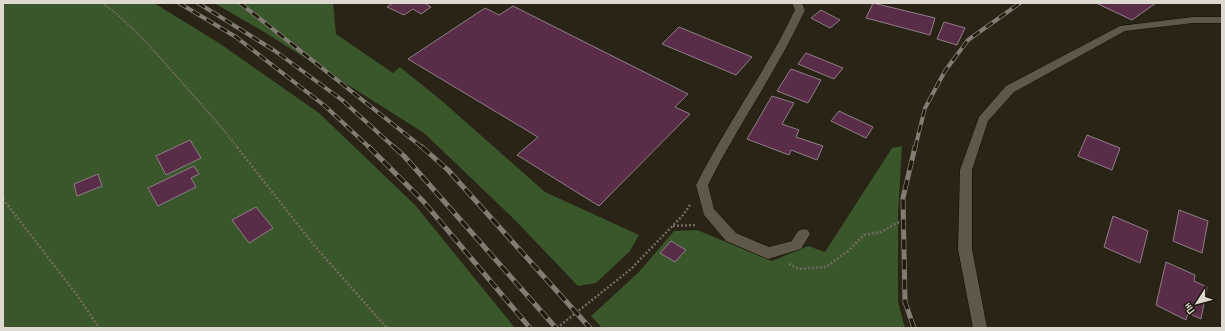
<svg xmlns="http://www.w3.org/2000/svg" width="1225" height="331" font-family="'Sofia Sans Condensed',sans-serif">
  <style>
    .forest { fill: #3a562b }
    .building { fill: #592d48; stroke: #8f7e88 }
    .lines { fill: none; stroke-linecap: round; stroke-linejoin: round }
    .street-casing { stroke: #120d03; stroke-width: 1 }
    .path-far1 { stroke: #706c60; stroke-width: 2; stroke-dasharray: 1.5 1.5; stroke-linecap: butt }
    .path { stroke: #706c60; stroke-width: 2.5; stroke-dasharray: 2 2; stroke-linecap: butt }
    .street { fill: #5e5849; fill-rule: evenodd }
    .rail-far1-casing { stroke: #827d72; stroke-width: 4 }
    .rail-casing { stroke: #827d72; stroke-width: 5 }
    .rail-far1 { stroke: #201b0d; stroke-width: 2.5; stroke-dasharray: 8; stroke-linecap: butt }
    .rail { stroke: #201b0d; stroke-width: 3.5; stroke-dasharray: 10; stroke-linecap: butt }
  </style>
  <rect width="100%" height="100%" fill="#292416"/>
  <path class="forest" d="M3,3H154L219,43L319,113L415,205L515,328H3Z
    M214,3H333L336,34L393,73L400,67L442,101L545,192L639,235L630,251L596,283L578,286L513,218L424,133L261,30Z
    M902,146L898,214V302L905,328H602L591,316L639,272L674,231L697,230L772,261L808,246L825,252L892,148Z"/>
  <path class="building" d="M393,3H424L431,7L421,14L413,9L404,15L387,7Z
    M873,3L935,18L930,35L866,18Z
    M1096,3H1156L1132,20Z
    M513,6L688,94L675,107L690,114L599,206L517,155L538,137L408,59L485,8L499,15Z
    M821,10L840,20L830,28L811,18Z
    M944,22L965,28L957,45L937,39Z
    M679,27L752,57L736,75L662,44Z
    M806,53L843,68L834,79L798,64Z
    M791,69L821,80L808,103L777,91Z
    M772,96L794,103L782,124L799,130L796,137L823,146L817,160L791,150L789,155L747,139Z
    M839,111L873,127L866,138L831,121Z
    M1087,135L1120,148L1112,170L1078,156Z
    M190,140L201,158L166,175L156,156Z
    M194,166L199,174L191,178L196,187L158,206L148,188Z
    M98,174L102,186L77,196L74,184Z
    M256,207L273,228L249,243L232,220Z
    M1179,210L1208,221L1202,253L1173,241Z
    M1113,216L1148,231L1140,263L1104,247Z
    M671,241L686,250L675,262L660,253Z
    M1166,262L1195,275L1194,281L1207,287L1201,319L1188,313L1186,320L1156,305Z"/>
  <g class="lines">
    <g class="street-casing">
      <path id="street" d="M792,3H802L805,10C777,71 738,125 708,185L714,209L736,233L769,247L792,241C796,234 798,227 808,230L810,234L801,249L768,259L726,241L704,215L696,185C726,125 766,71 795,10Z
        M1193,17H1222V23H1193L1125,31L1014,92L988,121L972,170V249L987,328H973L958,249L960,170L979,117L1006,86L1120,26Z"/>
    </g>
    <path class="path-far1" d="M102,3C128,21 149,45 170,69C193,95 216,120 238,148"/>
    <path class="path" d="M237,147L313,244L387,328
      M3,199L77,295L99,328
      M673,226L696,225
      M789,264L799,269L826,267L848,251L864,235L881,232L904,219
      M557,328L631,269L683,215L690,205"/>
    <use href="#street" class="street"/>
    <g class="rail-far1-casing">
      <path id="rail-far1" d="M179,3L236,37L325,106L370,148
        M198,3L275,51L342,100L395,148
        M240,3L423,148
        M915,148L925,108L945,71L968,40L1020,3"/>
    </g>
    <g class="rail-casing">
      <path id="rail" d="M369,147L423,201L530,328
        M394,147L404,156L556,328
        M422,147L448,170L590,328
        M914,328L905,302L903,198L915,147"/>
    </g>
    <use href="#rail-far1" class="rail-far1"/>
    <use href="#rail" class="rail"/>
  </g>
  <rect width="1225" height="331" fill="none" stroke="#ddd9d1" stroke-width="8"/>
  <g transform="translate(1197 303) rotate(234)" stroke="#201b0d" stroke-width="3" paint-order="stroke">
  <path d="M0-3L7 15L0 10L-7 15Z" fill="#ddd9d1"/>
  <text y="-6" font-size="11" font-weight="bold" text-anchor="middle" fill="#ddd9d1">Пн</text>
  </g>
</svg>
